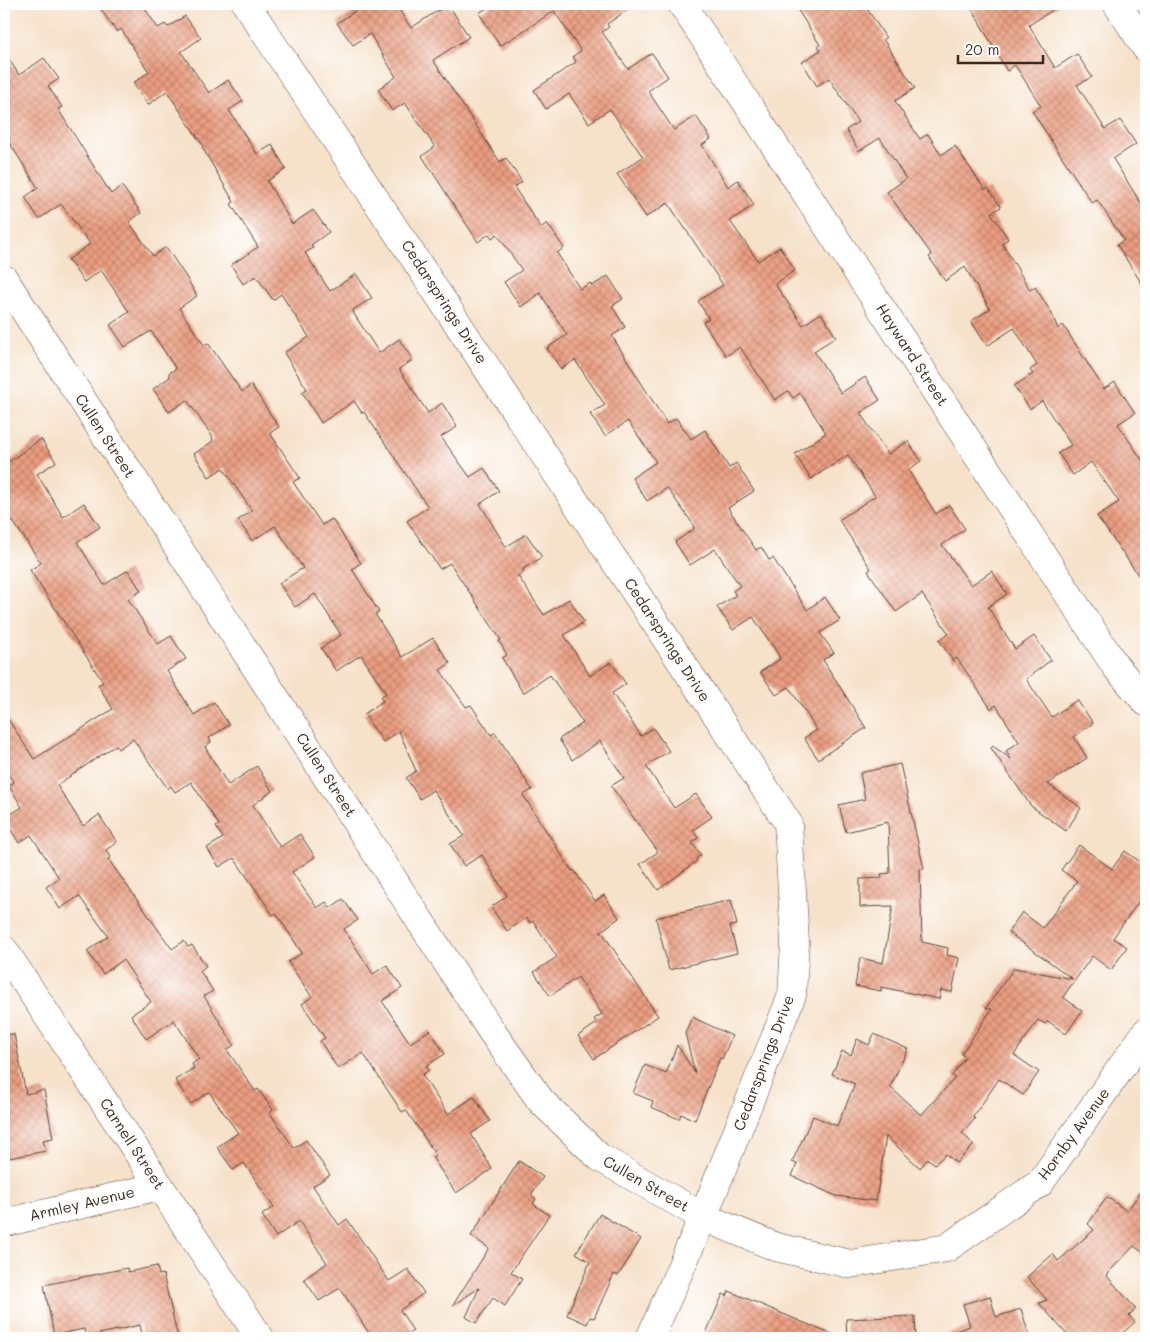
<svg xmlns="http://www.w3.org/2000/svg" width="1150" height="1342" font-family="Mali,sans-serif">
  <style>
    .building { fill: url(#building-cross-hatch) }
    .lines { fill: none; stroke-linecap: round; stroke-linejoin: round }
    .minor-casing { stroke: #574538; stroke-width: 29 }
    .minor { stroke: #fff; stroke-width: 28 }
    .labels { text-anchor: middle; stroke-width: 4; stroke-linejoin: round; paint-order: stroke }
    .street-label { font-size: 15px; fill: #3b2a1e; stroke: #fff }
  </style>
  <defs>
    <pattern id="building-cross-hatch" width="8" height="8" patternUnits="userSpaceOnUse" patternTransform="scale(1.25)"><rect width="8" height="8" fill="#eb9e81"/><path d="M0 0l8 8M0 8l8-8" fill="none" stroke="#c08169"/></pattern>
  </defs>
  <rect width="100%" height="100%" fill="#fff"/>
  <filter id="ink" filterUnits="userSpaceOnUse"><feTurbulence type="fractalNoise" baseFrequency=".02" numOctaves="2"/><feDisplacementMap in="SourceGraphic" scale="10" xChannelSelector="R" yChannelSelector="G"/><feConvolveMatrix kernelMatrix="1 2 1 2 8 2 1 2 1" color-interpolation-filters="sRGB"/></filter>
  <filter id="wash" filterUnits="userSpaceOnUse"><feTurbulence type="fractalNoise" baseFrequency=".0096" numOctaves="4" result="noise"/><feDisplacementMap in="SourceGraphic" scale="20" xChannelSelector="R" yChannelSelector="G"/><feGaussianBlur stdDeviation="1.12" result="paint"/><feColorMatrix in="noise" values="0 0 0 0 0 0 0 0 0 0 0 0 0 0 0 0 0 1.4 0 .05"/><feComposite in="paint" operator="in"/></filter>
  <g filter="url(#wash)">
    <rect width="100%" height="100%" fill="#f6e1c9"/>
    <g id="blocks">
      <path class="building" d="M97,4H142L158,28L165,24L168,27L185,16L201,38L181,52L209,93L228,80L243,101L229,110L257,154L272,145L286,169L267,181L292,224L313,210L329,232L311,245L313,248L305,253L330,291L356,274L372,298L353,310L354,314L379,353L399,339L413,360L399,369L428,413L442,403L457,427L441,437L470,477L484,468L499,491L480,504L506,547L526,534L542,557L523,569L524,572L518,576L544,615L569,599L584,622L564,635L590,676L611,662L626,684L612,693L641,736L653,728L669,751L646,766L674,808L696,794L712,817L693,830L698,838L692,843L701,855L696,859L697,861L658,890L640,864L658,852L611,786L624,778L600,741L572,760L559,739L583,723L550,675L523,693L502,658L507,655L499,641L501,640L450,563L440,569L407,521L428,507L364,412L362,413L354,401L321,423L302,392L307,389L284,353L309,337L281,294L273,300L256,276L243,284L231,265L258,247L231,204L234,202L202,147L203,146L167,91L148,105L133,83L149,72L121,29L117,32Z
        M366,4H395L411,28L448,4L469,37L433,60L500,162L506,158L522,182L514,187L541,228L547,223L564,248L557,253L580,289L590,283L592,286L608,276L623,299L612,306L625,327L612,336L667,424L676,418L691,439L705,430L729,468L736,463L754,491L728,508L756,550L761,547L769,560L773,558L807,610L825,597L840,620L820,633L834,653L823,660L866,728L818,759L804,738L817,730L789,687L776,695L760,672L780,659L778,654L753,617L733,630L717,607L736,595L733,591L740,586L715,549L690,565L675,542L694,529L693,524L667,488L647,501L632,478L656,462L628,421L605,436L590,414L605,405L575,360L561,369L547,348L567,335L540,293L521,307L504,282L522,270L497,234L492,238L489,234L478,242L422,156L435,147L405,103L392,111L378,89L396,77L370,34L353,45L337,23Z
        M493,4H636L607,24L609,27L602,32L628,69L652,53L668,77L648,91L674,130L696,116L711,139L702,145L728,187L738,180L754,205L730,221L758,261L780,247L795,270L775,284L803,325L821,313L836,337L814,351L841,393L865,377L880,400L860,413L888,454L908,441L921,461L908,470L936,514L949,505L965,529L942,545L971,585L992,571L1007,594L988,607L1015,649L1034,636L1051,660L1026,679L1052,717L1077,700L1093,723L1074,737L1087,758L1048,784L1081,808L1066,831L1031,806L991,748L993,746L1011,759L1006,751L1019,742L996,705L991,709L957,658L953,661L939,640L949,634L922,594L896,612L868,571L871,569L839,520L875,496L848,455L811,479L795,454L826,433L800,393L793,398L788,391L775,400L740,347L726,356L703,322L709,319L698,301L723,285L668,203L646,217L617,174L643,157L610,109L589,123L569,94L546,109L534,90L576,62L573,56L581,51L554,11L500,46L479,13Z
        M794,4H864L886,38L883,39L915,88L895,101L920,139L928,134L941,155L955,146L985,190L988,188L1001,207L991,213L1008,239L1002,243L1030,290L1035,287L1051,312L1058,329L1063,325L1104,389L1115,382L1135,413L1118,424L1146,466V586L1097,516L1119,502L1091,462L1073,475L1058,453L1071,445L1042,401L1030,409L1014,386L1033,374L1030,370L1037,365L1014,328L987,346L971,321L990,309L965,267L945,281L929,257L932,255L887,192L906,179L880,138L859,151L846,130L858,122L829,78L817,86L802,62L821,50L818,46L820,45Z
        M969,4H1062L1029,25L1055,68L1077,54L1092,77L1077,85L1105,129L1120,120L1136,144L1113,159L1146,211V290L1117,245L1124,240L1097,200L1092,203L1032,111L1041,106L1015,65L1007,71Z
        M4,51L19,75L44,58L59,79L48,86L62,107L58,109L111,194L122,186L141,213L129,222L153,256L166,247L186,277L197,296L179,308L204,345L208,343L242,392L251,385L279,427L270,433L300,478L293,482L322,525L332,519L361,563L352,569L379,612L375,614L402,657L433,638L450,663L440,670L466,707L471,705L491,735L495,732L532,790L523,795L572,871L574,870L595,901L604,895L619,918L600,932H602L658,1016L594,1059L578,1036L597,1023L594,1019L602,1014L578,977L550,996L534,972L557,957L533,921L530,923L527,918L507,931L491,907L507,896L482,855L464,866L450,844L464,836L433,790L420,799L406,778L416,771L399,731L383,742L364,714L383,701L380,697L386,693L361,655L336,671L321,648L341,635L315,594L295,607L279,583L303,568L275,526L252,541L238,520L252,511L223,468L209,477L194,454L213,441L212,436L187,400L169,412L153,389L170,377L169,373L176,369L151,331L125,347L110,325L129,312L101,270L84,282L68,260L90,244L61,204L39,219L25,197L38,188L4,134Z
        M41,439L56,462L37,474L63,517L84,503L100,527L77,542L104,585L128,570L141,591L128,599L158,644L171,636L186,659L167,671L194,715L214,702L229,725L209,738L211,742L205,747L228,785L257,766L272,791L253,805L280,847L300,834L315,857L292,872L317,908L326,902L330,908L343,899L358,920L344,929L373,974L387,965L402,988L382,1001L410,1043L430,1030L445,1054L426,1066L429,1070L422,1075L448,1114L474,1097L490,1121L471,1134L492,1169L456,1193L432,1157L436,1155L406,1110L402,1112L363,1053L338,1069L320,1041L325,1038L302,1004L312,997L288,962L302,953L276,913L273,915L234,858L219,867L207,848L223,838L216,827L219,825L191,782L175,792L171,786L168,789L133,739L118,749L116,745L57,785L83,826L99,815L117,842L106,850L111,857L108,859L172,949L184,941L188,947L192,945L206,966L200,971L213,991L204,996L234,1045L227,1050L255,1091L258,1089L273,1110L270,1113L294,1148L306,1140L330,1175L313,1186L339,1225L347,1219L389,1281L408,1269L424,1293L400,1310L413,1331L402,1338H372L340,1288L319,1301L304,1279L327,1263L299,1221L276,1237L262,1215L274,1207L244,1163L233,1170L217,1147L238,1133L209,1092L191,1104L175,1080L194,1068L192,1064L199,1059L174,1020L146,1039L131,1015L151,1002L123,960L103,974L87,951L108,936L79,896L60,909L46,887L59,878L31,835L19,843L4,819L22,807L9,786L14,782L4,770V713L34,759L113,709L98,685L103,682L30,570L41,563L12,520L4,525V465Z
        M900,764L924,869H920L922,942L948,948L947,955L959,958L952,992L941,990L939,999L881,987V991L855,986L860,958L883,963L893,906L860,907V879L882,878L881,874L890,873L888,822L846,832L839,805L865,799L860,773Z
        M1079,845L1112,869L1125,851L1146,866V891L1113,938L1127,947L1111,970L1092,956L1063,997L1082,1011L1066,1034L1048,1021L1045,1024L1038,1020L1014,1055L1039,1072L1023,1095L999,1079L973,1117L975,1119L962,1133L974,1145L956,1163L946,1154L935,1164L928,1159L920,1168L886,1136L876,1201L836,1196L792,1176L797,1164L792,1162L813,1116L837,1126L855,1084L832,1074L842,1051L851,1055L857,1039L869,1045L874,1034L908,1049L890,1087L921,1115L955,1078L952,1076L965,1057L961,1054L992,1009L986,1008L1014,968L1073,979L1008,932L1022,912L1043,928L1077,881L1061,870Z
        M731,900L737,925L730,926L737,953L669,970L656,918Z
        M692,1017L732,1036L722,1059L720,1058L695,1120L681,1114L679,1119L651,1107L653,1101L633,1093L645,1065L666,1074L677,1045L695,1073L685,1033Z
        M14,1034L26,1094L44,1090L53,1138L43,1140L46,1151L4,1159V1035Z
        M519,1161L543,1177L531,1195L536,1199L533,1204L549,1215L511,1272L522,1279L505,1306L493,1298L476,1323L466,1317L479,1288L453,1305L489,1248L471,1236Z
        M1146,1184V1255L1134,1246L1106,1275L1136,1309L1129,1315L1135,1322L1117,1338H1070L1039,1303L1047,1300L1027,1277L1053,1254L1058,1261L1094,1230L1088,1224L1107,1197L1127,1211Z
        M600,1214L641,1239L618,1276L614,1274L594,1318L590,1317L587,1324L567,1315L590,1262L576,1253Z
        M157,1266L159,1275L163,1274L178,1338H143L140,1325L86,1337L84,1329L54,1335L44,1285L127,1268L128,1272Z
        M729,1291L840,1338H704L723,1294L727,1296Z
        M990,1296L996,1317L1021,1309L1030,1338H947L946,1334L970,1326L963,1304Z
        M915,1316L916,1338H847L846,1319Z"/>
    </g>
  </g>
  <g filter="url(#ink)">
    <use href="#blocks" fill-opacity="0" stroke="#574538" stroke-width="1"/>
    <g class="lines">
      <g class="minor-casing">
        <path id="minor" d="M246,4L788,823L795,943L792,995L703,1217L650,1338
          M682,4L1116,667L1146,702
          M1117,4L1146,48
          M4,279L492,1032L541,1101L599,1157L703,1217L776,1247L850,1264L947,1248L1040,1183L1146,1032
          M4,950L260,1338
          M4,1223L160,1186"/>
      </g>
      <use href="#minor" class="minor"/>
    </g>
  </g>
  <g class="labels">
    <g class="street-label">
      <text transform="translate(444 302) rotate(57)" y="5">Cedarsprings Drive</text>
      <text transform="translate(912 355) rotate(57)" y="5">Hayward Street</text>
      <text transform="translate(105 436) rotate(57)" y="5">Cullen Street</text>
      <text transform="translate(667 640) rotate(57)" y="5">Cedarsprings Drive</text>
      <text transform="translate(326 775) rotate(57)" y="5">Cullen Street</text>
      <text transform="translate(764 1063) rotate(-69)" y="5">Cedarsprings Drive</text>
      <text transform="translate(1074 1134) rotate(-54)" y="5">Hornby Avenue</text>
      <text transform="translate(132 1144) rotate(57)" y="5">Carnell Street</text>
      <text transform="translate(646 1184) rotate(30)" y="5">Cullen Street</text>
      <text transform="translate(82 1204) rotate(-13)" y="5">Armley Avenue</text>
    </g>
  </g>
  <rect width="1150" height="1342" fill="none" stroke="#fff" stroke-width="20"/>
  <path d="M958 55v8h85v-8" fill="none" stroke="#3b2a1e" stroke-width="2.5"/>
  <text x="965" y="55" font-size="15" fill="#3b2a1e" stroke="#ffffff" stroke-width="4" paint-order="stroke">20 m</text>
</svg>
